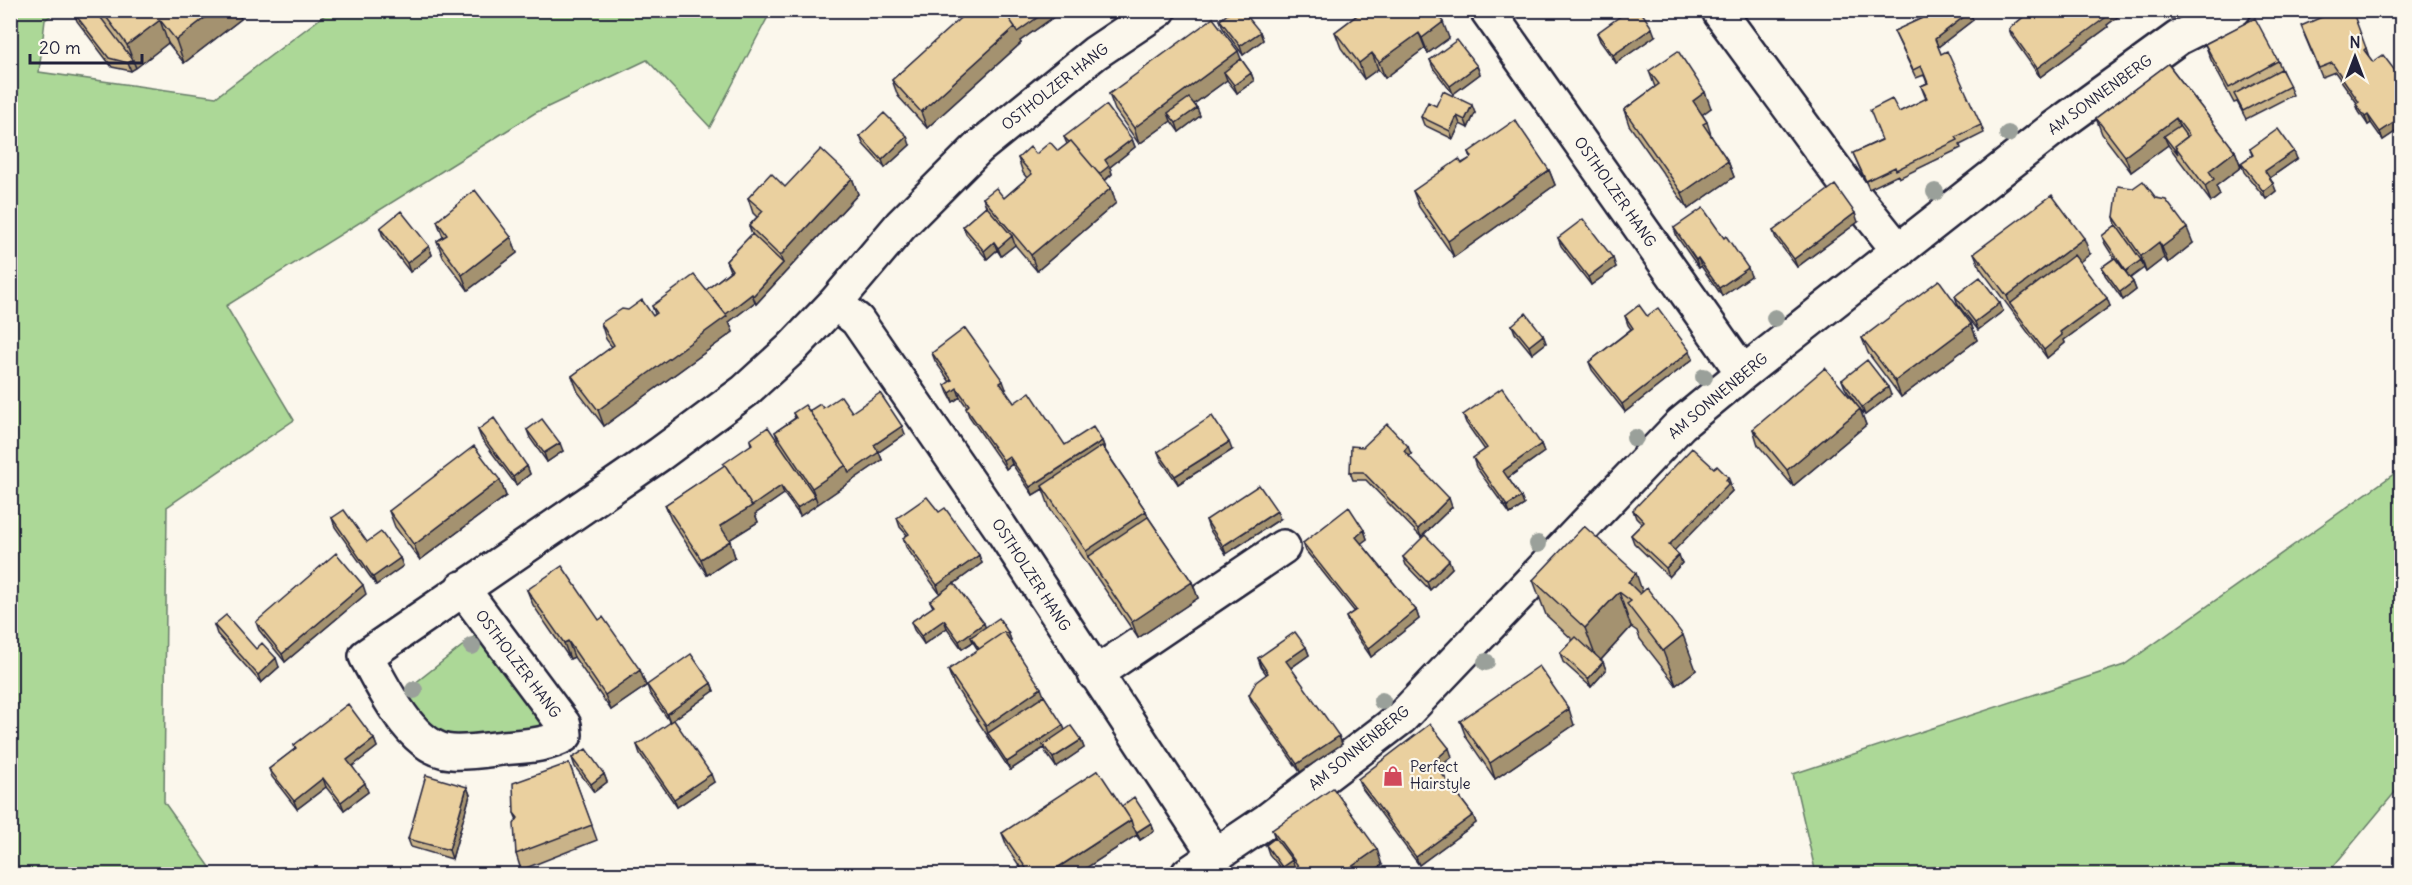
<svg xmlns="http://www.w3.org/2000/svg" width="2412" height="885" font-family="Delius,sans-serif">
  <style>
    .green { fill: #acd897; stroke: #677d69; stroke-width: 1.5 }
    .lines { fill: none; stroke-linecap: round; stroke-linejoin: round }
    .minor-casing { stroke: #22223b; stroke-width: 38 }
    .minor { stroke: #fbf7ec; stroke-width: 33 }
    .tree { fill: #9aa09a }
    .wall { fill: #c9b389; stroke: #22223b; stroke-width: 1.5 }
    .shaded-wall { fill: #a4926f; stroke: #22223b; stroke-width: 1.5 }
    .building { fill: #ead09f; stroke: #22223b; stroke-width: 1.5 }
    .labels { text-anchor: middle; stroke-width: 4.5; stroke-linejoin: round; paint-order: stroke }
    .street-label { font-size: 15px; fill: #22223b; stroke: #fbf7ec }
    .poi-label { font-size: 15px; fill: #22223b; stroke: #fbf7ec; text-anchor: start }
  </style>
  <rect width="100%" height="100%" fill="#fbf7ec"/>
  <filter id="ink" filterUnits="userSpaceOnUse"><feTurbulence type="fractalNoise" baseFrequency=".0167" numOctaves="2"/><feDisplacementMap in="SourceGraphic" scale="12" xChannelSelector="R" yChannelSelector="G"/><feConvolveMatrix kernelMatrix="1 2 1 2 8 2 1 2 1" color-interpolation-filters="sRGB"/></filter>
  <g filter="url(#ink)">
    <path class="green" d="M22,10L57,11L45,20L39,72L216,97L330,11H771L710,127L647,60L535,113L226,306L294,420L167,507L164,802L215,874H11L10,21Z
      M2401,469V785L2327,874H1816L1793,774L2124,665Z
      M480,632L546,722L543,729L449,739L424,726L400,695Z"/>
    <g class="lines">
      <g class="minor-casing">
        <path id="minor" d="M1487,10L1743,373
          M1720,13L1851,191L1899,251
          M835,303L857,320L1000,527L1216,856
          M462,588L564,725L565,735C546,746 523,746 502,748C486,750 468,753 452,752C412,750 383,687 366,656L660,454L745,391L792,348L835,303L901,225L978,148L1095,53L1159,10
          M1095,674L1283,547
          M1188,874L1265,822L1401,718L1681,424L1743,373L2054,128L2178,38L2234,10"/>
      </g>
      <use href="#minor" class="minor"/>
    </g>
    <g class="tree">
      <circle cx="2008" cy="134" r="9"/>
      <circle cx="1935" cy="192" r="9"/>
      <circle cx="1775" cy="318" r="9"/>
      <circle cx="1704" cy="377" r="9"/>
      <circle cx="1635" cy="438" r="9"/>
      <circle cx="1538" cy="544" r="9"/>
      <circle cx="472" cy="646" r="9"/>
      <circle cx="1486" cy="662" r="9"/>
      <circle cx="414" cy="690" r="9"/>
      <circle cx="1382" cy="701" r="9"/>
    </g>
    <path class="wall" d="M77,10H238L241,19L184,63L168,43L131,71L112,67L77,21L74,13Z
      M967,10L1062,11L1020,41L1021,43L927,128L898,96L892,80L968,12Z
      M1364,10L1449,38L1428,53L1425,48L1385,78L1378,69L1364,79L1341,48L1335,32Z
      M1920,10H1969L1970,12L1973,20L1938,47L1941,54L1981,125L1984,133L1960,145L1961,148L1899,178L1898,175L1869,189L1853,153L1881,140L1899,112L1926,99L1921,86L1927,83L1924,75L1916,78L1894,31L1925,17Z
      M2032,10H2122L2123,13L2107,25L2108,27L2040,77L2012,37L2009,29Z
      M1220,20L1260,32L1263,40L1243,55L1223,28Z
      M1597,33L1655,36L1616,63L1600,41Z
      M2304,34L2366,48L2369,57L2373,62L2402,80V129L2401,128L2383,140L2371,123L2368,125L2359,112L2356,104L2357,103L2335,72L2322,77Z
      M2205,44L2278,61L2293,95L2246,119L2237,102L2234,103L2211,60Z
      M1241,59L1251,73L1254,81L1237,93L1227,80L1194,104L1197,108L1200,116L1179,132L1171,121L1139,144L1115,110L1109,94Z
      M1430,60L1477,66L1480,74L1453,94L1433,68Z
      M2168,64L2235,151L2241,167L2216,186L2220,195L2211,202L2168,145L2131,172L2102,134L2096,118Z
      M1649,71L1711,108L1702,114L1707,122L1712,138L1728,161L1734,177L1688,209L1629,125L1624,110L1655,87Z
      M1436,106L1475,113L1468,128L1460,124L1453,139L1424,125L1421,117Z
      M860,136L910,145L885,168L863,144Z
      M1064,137L1132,139L1135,147L1110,167L1112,174L1105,181L1111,188L1116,203L1037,271L1015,245L1001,256L997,250L987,259L966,234L963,226L986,206L983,198H1004L1027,178L1023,173L1018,158L1036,154L1058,151L1067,144Z
      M2250,149L2297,159L2270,178L2276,191L2266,199L2244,172L2241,163L2252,155Z
      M1469,152L1549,170L1555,185L1454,257L1419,207L1413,191L1471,158Z
      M852,178L858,194L756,304L755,302L729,322L733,332L604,426L578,392L572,376L612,347L606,339L601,323L653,316L655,314L652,306L706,290L730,271L726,261L752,234L749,226L757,217L753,213L748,198L785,187Z
      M2114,217L2193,243L2168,263L2164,258L2146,272L2143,267L2130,278L2133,282L2136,290L2123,300L2105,275L2102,267L2114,258L2105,244L2102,236L2116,225Z
      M437,221L511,237L517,253L468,290L443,257L437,241L443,237Z
      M1858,222L1797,267L1776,239L1773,231Z
      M380,228L429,246L432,255L410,272L383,237Z
      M1674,228L1751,276L1722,296L1701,266L1699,268L1677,237Z
      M1558,238L1616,267L1591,285L1561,246Z
      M1974,253L2090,254L2079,262L2110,306L2064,340L2065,343L2047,358L1980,268Z
      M1955,296L2003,311L1978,330L1958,305Z
      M1625,316H1647L1693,359L1625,412L1592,370L1589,362L1631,329L1628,325Z
      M1971,324L1977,340L1901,397L1868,353L1862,338Z
      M1512,325L1543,335L1546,343L1532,354L1515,333Z
      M932,353L1006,389L1004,390L1014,403L1065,445L1102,441L1105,449V450L1146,511L1148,517L1192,582L1198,598L1138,638L1050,509L1043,489L1033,495L1012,464L1006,469L969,416L966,408L967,407L960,397L953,402L948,393L945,385L950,382L935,361Z
      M1842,380L1891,395L1865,415L1860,409L1866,425L1793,486L1758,445L1753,429L1858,407L1845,388Z
      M823,408L852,412L905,434L879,452L882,460L800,516L784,494L755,514L758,522L729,540L735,557L707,575L671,520L665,505L724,466L751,445L750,440H778L775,432L795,418L793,413Z
      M1463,415L1541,444L1544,452L1508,478L1521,497L1524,505L1510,514L1476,467L1473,458L1485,450L1466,423Z
      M478,430L527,466L530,474L516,485L481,438Z
      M527,430L563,451L547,462L530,438Z
      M1232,450L1178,484L1161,460L1158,452Z
      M1411,454L1409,457L1452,507L1421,537L1366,480H1353L1350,472Z
      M500,480L506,496L420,560L395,527L389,511Z
      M1731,485L1730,486L1732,491L1674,550L1682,563L1669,577L1634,543L1631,535L1642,524L1636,518L1633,510Z
      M939,512L982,563L940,594L906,547L903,538L907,535L900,527L897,518Z
      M332,518L367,542L400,558L403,566L376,585L335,527Z
      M1280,519L1226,554L1209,529L1206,520Z
      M1364,530L1367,539L1361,543L1416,610L1419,619L1371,657L1349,625L1346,617L1354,611L1306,551L1303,543Z
      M1403,557L1452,568L1430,590L1406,565Z
      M1533,580L1642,592L1696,670L1676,685L1640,639L1637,631L1631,627L1601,660L1603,662L1606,670L1591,687L1563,662L1560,653L1573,640L1546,615Z
      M527,590L640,670L646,686L611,710L574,657L570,659L533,605Z
      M366,594L285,662L259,630L256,622Z
      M930,601L985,627L1008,632L1011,640L1010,641L1065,730L1081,740L1084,748L1056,767L1046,753L1044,748L1010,770L954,685L948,670L978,650L973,642L962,649L947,628L924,644L914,630L911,622L933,607Z
      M214,625L256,649L279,667L261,683L217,634Z
      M1306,647L1309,655L1291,668L1342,744L1300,772L1252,703L1249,695L1267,675L1261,667L1258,658Z
      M711,683L714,691L670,722L650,694L647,685Z
      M1460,721L1574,725L1495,779L1466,737Z
      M374,739L377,747L352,766L368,792L344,810L326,787L297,809L272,777L269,769L295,749L294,745Z
      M637,745L714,782L677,807L640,754Z
      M1452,757L1438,768L1473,815L1476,823L1419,865L1361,787L1358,779Z
      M572,758L604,774L607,782L594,792L575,767Z
      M569,763L597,840L521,870L516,854L517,820L514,813Z
      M467,787L470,795L452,859L411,847L408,839Z
      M1122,806L1151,823L1154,831L1140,840L1136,835L1077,874H1017L1023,871L1008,849L1002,833Z
      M1272,830L1382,865L1369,874H1298L1294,868L1285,874L1269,854L1266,845L1275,838Z"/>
    <path class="shaded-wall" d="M215,10H238L241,19L184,63L176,40Z
      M1048,10L1062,11L1020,41L1021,43L927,128L921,112L1015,27Z
      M2112,10H2122L2123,13L2107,25L2108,27L2040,77L2037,68Z
      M1970,12L1973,20L1938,47L1935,39Z
      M160,20L168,43L136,68L127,45Z
      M1443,22L1449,38L1428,53L1422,38Z
      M1652,28L1655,36L1616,63L1613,55Z
      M1260,32L1263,40L1243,55L1240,46Z
      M1419,33L1425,48L1385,78L1379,62Z
      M1238,51L1244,67L1224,72L1227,80L1173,119L1168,113L1171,121L1139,144L1134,128Z
      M1372,53L1378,69L1364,79L1359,63Z
      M133,60L136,68L131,71L128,63Z
      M1477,66L1480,74L1453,94L1450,86Z
      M1251,73L1254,81L1237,93L1234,85Z
      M1705,92L1711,108L1699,117L1693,101Z
      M1472,105L1475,113L1468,128L1465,120Z
      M1197,108L1200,116L1179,132L1176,123Z
      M2368,115L2371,123L2368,125L2365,117Z
      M1457,116L1460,124L1453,139L1450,131Z
      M2176,118L2182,134L2164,136L2168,145L2131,172L2125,156Z
      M2398,120L2401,128L2383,140L2380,132Z
      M907,136L910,145L885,168L882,160Z
      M1132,139L1135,147L1110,167L1112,174L1100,184L1097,176L1105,160Z
      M2235,151L2241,167L2216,186L2220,195L2211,202L2205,186L2209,171Z
      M2294,151L2297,159L2268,179L2265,171Z
      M1728,161L1734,177L1688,209L1682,193Z
      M1549,170L1555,185L1454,257L1448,241Z
      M852,178L858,194L756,304L753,296L783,263L780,256Z
      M2273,183L2276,191L2266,199L2263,191Z
      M1111,188L1116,203L1037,271L1031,255Z
      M1855,213L1858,222L1797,267L1794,259Z
      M2187,228L2193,243L2168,263L2162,247Z
      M1012,236L1015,245L1001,256L998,248Z
      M511,237L517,253L468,290L462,275Z
      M2084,238L2090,254L2015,311L2010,304L2007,296Z
      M994,242L997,250L987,259L984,251Z
      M2159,242L2164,258L2146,272L2141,256Z
      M429,246L432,255L410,272L407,263Z
      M1613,258L1616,267L1591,285L1588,277Z
      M1698,258L1701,266L1699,268L1696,260Z
      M2141,260L2144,268L2129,279L2126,271Z
      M1748,268L1751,276L1722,296L1719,288Z
      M2133,282L2136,290L2123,300L2120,292Z
      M752,294L755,302L729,322L733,332L604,426L598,410Z
      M2107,298L2110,306L2064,340L2065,343L2047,358L2044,350L2060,332Z
      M2000,303L2003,311L1978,330L1975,322Z
      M1971,324L1977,340L1901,397L1895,381Z
      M1543,335L1546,343L1532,354L1529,346Z
      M1690,351L1693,359L1625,412L1622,404Z
      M1003,381L1006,389L1003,392L1000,383Z
      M1888,387L1891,395L1865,415L1862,407Z
      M957,388L960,397L953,402L950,393Z
      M1860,409L1866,425L1793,486L1787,470Z
      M902,426L905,434L877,453L874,445Z
      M1102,441L1105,449L1044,489L1042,486L1043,489L1033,495L1030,487Z
      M1229,442L1232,450L1178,484L1175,476Z
      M560,443L563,451L547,462L544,453Z
      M1541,444L1544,452L1506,479L1503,471Z
      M1408,446L1411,454L1407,459L1404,451Z
      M879,452L882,460L818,504L812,488L846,465Z
      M1009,456L1012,464L1006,469L1003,460Z
      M527,466L530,474L516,485L513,477Z
      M1728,477L1731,485L1730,486L1732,491L1672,553L1669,545Z
      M500,480L506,496L420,560L414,545Z
      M781,486L784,494L755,514L758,522L726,542L720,526Z
      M815,496L818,504L800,516L797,508Z
      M1521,497L1524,505L1510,514L1507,506Z
      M1449,498L1452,507L1421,537L1418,529Z
      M1146,511L1154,533L1088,557L1086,551Z
      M1277,511L1280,519L1226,554L1223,546Z
      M1364,530L1367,539L1359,545L1356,537Z
      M730,541L735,557L707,575L701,559Z
      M979,555L982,563L940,594L937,585Z
      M1679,555L1682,563L1669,577L1666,568Z
      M400,558L403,566L376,585L373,577Z
      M1449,560L1452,568L1430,590L1427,582Z
      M1636,573L1648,608L1628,582Z
      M1192,582L1198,598L1138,638L1132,622Z
      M363,585L366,594L285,662L282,654Z
      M1619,592L1631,627L1598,663L1585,628Z
      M1416,610L1419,619L1371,657L1368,649Z
      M944,620L947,628L924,644L921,636Z
      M984,623L987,632L971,637L973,642L962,649L959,641Z
      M1008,632L1011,640L984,659L981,650Z
      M1683,635L1696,670L1676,685L1663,651Z
      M568,641L574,657L570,659L564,643Z
      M1306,647L1309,655L1289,669L1286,661Z
      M276,658L279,667L261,683L258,675Z
      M1603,662L1606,670L1591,687L1588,679Z
      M640,670L646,686L611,710L605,695Z
      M711,683L714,691L670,722L667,714Z
      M1041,688L1047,704L988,734L986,726Z
      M1569,709L1574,725L1495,779L1490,763Z
      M1063,725L1066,733L1043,745L1044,748L1010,770L1007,762Z
      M1339,736L1342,744L1300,772L1297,764Z
      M374,739L377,747L350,768L347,760Z
      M1081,740L1084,748L1056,767L1053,758Z
      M1449,748L1452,757L1436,770L1433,762Z
      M604,774L607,782L594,792L591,784Z
      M711,774L714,782L677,807L674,799Z
      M323,778L326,787L297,809L294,801Z
      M365,783L368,792L344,810L341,802Z
      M467,787L470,795L452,859L449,850Z
      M1473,815L1476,823L1419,865L1416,857Z
      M1131,820L1137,835L1077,874H1048Z
      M1151,823L1154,831L1140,840L1137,832Z
      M1377,849L1382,865L1369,874H1341Z
      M1292,860L1295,868L1285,874L1282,867Z"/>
    <path class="building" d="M77,10H95L133,60L128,63L109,58L74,13Z
      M101,10H215L176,40L160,20L127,45Z
      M969,10H1003L1015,27L921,112L892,80Z
      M1003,10H1048L1017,32L1015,27Z
      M1233,10H1242L1260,32L1240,46L1220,20Z
      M1364,10H1435L1443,22L1422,38L1419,33L1379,62L1372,53L1359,63L1335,32Z
      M1629,10H1640L1652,28L1613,55L1597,33Z
      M1923,10H1969L1970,12L1935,39L1941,54L1947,51L1981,125L1956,137L1958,140L1896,170L1895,167L1866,181L1853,153L1882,140L1870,110L1892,99L1899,112L1927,98L1921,86L1928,83L1921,66L1913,70L1894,31L1927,16Z
      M2032,10H2112L2104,17L2105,18L2037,68L2009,29Z
      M2338,10H2352L2366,48L2364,50L2373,62L2383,55L2402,80V121L2400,123L2398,120L2380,132L2368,115L2365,117L2356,104L2359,102L2332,63L2319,68L2301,26Z
      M1213,18L1238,51L1134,128L1109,94Z
      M2255,18L2278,61L2229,88L2205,44Z
      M1457,40L1477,66L1450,86L1430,60Z
      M1678,51L1705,92L1693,101L1707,122L1703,124L1728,161L1682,193L1624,110L1659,84L1649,71Z
      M1241,59L1251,73L1234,85L1224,72Z
      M2168,64L2235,151L2209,171L2214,179L2205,186L2175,146L2189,135L2176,118L2125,156L2096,118Z
      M2281,69L2290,86L2243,111L2234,94Z
      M1443,91L1472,105L1465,120L1457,116L1450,131L1421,117L1428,102L1436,106Z
      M1189,98L1197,108L1176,123L1168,113Z
      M1106,105L1132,139L1105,160L1109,166L1099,174L1071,141L1069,142L1064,137Z
      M884,113L907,136L882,160L860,136Z
      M1515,120L1549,170L1448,241L1413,191L1459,159L1462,164L1472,157L1469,152Z
      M2179,126L2187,137L2175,146L2178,154L2164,136Z
      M2278,129L2294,151L2265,171L2273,183L2263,191L2241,163L2253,155L2250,149Z
      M1071,141L1111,188L1031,255L983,198L996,188L1004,198L1032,174L1018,158L1030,147L1036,154L1050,142L1058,151Z
      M821,149L852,178L780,256L749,226L763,211L748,198L771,173L785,187Z
      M2143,181L2156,198L2166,200L2187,228L2162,247L2159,242L2141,256L2114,217L2118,186L2133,188Z
      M1835,185L1855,213L1794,259L1773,231Z
      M475,190L511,237L462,275L437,241L447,235L437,221Z
      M2052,195L2084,238L2007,296L1974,253Z
      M986,206L1012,236L998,248L994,242L984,251L963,226Z
      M1703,208L1724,238L1726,236L1748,268L1719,288L1698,258L1696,260L1674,228Z
      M401,211L429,246L407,263L380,228Z
      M1583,219L1613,258L1588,277L1558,238Z
      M2116,225L2141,260L2126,271L2102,236Z
      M752,234L783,263L753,296L752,294L726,314L706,290L732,270L726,261Z
      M2074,255L2107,298L2060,332L2062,335L2044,350L2010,304Z
      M2115,258L2133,282L2120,292L2102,267Z
      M694,275L727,316L598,410L572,376L614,345L601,323L622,309L628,310L642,300L653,316L657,313L652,306Z
      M1980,277L2000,303L1975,322L1955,296Z
      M1939,280L1971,324L1895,381L1862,338Z
      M1639,305L1647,316L1658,308L1690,351L1622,404L1589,362L1633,328L1625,316Z
      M1526,313L1543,335L1529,346L1512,325Z
      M965,328L1003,381L1000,383L1014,403L1030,392L1065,445L1093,427L1102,441L1030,487L1009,456L1003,460L966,408L969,405L957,388L950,393L945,385L952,380L932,353Z
      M1867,360L1888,387L1862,407L1842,380Z
      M1825,368L1860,409L1787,470L1753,429Z
      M1502,388L1541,444L1503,471L1521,497L1507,506L1473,458L1487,448L1463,415Z
      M880,393L902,426L874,445L879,452L849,473L846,465L809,411L820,404L823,408L841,396L852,412Z
      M805,405L846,465L812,488L775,432L796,418L793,413Z
      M1212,416L1229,442L1175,476L1158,452Z
      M494,418L527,466L513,477L478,430Z
      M542,419L560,443L544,453L527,430Z
      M1387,424L1408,446L1404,451L1449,498L1418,529L1363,472H1350L1351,446L1363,447Z
      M768,427L815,496L797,508L781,486L752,506L725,465H724L723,464L752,444L750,440Z
      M474,446L500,480L414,545L389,511Z
      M1102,446L1146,511L1086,551L1042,486Z
      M1692,448L1714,468L1717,466L1728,477L1726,480L1729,483L1669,545L1679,555L1666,568L1631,535L1644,522L1633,510Z
      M725,465L752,506L720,526L730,541L701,559L665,505Z
      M1259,485L1277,511L1223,546L1206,520Z
      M927,497L939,512L945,508L979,555L937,585L903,538L909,534L897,518Z
      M1349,507L1364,530L1356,537L1416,610L1368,649L1346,617L1356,610L1303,543Z
      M344,510L367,542L381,532L400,558L373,577L332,518Z
      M1148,517L1192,582L1132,622L1088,557Z
      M1584,526L1636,573L1628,582L1640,594L1647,588L1683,635L1663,651L1627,604L1631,601L1619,592L1585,628L1533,580Z
      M1425,535L1449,560L1427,582L1403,557Z
      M336,553L363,585L282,654L256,622Z
      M562,566L599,620L603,617L640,670L605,695L568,641L564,643L527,590Z
      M954,583L984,623L959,641L944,620L921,636L911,622L934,606L930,601Z
      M226,615L256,649L262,643L276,658L258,675L214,625Z
      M999,618L1008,632L1005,634L1004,632L979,649L971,637Z
      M1004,632L1041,688L986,726L948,670Z
      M1295,632L1306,647L1286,661L1339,736L1297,764L1249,695L1256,682L1268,673L1258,658Z
      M1576,637L1603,662L1588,679L1560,653Z
      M691,654L711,683L667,714L647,685Z
      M1539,666L1569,709L1490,763L1460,721Z
      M1044,696L1063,725L1007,762L988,733Z
      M348,704L374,739L347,760L365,783L341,802L323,778L294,801L269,769L296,748L294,745Z
      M674,720L711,774L674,799L637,745Z
      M1430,724L1449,748L1433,762L1473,815L1416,857L1358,779Z
      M1071,726L1081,740L1053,758L1043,745Z
      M586,749L604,774L591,784L572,758Z
      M569,763L592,825L516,854L514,824L518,818L514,813L513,783Z
      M1098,770L1131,820L1048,874H1030L1002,833Z
      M426,775L467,787L449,850L408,839Z
      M1333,788L1377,849L1341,874H1304L1272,830Z
      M1134,797L1151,823L1137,832L1133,827L1131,820L1122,806Z
      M1275,838L1292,860L1282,867L1266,845Z
      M994,870L997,874H987Z
      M1024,870L1027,874H1017Z
      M1246,870L1249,874H1240Z"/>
  </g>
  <defs>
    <g id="shop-bare" transform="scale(1.62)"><path d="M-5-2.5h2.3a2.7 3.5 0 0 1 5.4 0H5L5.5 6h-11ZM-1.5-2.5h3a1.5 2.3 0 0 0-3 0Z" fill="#d1495b" stroke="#fbf7ec" stroke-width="2.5" paint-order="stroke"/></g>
  </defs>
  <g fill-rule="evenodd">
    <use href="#shop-bare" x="1393" y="776"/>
  </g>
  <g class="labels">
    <g class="street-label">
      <text transform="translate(1055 87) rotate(-38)" y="5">OSTHOLZER HANG</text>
      <text transform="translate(2100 95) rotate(-36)" y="5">AM SONNENBERG</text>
      <text transform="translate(1615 192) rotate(55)" y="5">OSTHOLZER HANG</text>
      <text transform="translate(1718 396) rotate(-40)" y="5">AM SONNENBERG</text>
      <text transform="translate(1031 575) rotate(57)" y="5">OSTHOLZER HANG</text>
      <text transform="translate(518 664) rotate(53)" y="5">OSTHOLZER HANG</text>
      <text transform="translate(1359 748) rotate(-39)" y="5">AM SONNENBERG</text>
    </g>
    <g class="poi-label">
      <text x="1410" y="772">Perfect<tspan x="1410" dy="17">Hairstyle</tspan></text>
    </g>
  </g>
  <rect width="2412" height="885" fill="none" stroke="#fbf7ec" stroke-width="36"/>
  <rect x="18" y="18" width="2376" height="849" fill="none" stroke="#22223b" stroke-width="2" filter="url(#ink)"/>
  <g transform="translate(2355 57)" stroke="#fbf7ec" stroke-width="4.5" paint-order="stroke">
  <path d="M0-4.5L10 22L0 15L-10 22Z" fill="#22223b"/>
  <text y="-9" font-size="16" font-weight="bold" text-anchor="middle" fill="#22223b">N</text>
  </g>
  <path d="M30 54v9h112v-9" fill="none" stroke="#22223b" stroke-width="3"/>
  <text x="39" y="54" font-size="18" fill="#22223b" stroke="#fbf7ec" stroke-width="4.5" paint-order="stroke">20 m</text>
</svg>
